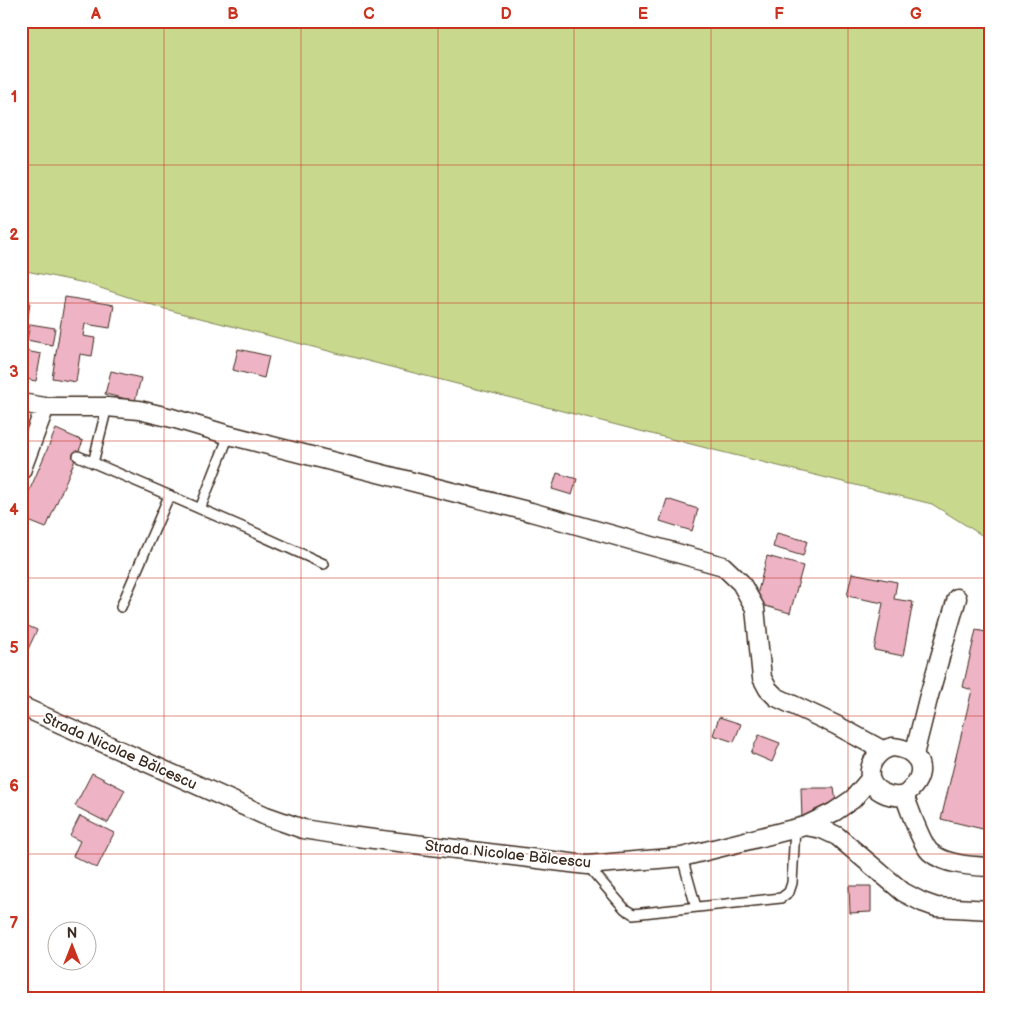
<svg xmlns="http://www.w3.org/2000/svg" width="1012" height="1019" font-family="'Balsamiq Sans',sans-serif">
  <style>
    .green { fill: #c8d98d; stroke: #828256 }
    .building { fill: #eeb4c5; stroke: #3b2a1e }
    .lines { fill: none; stroke-linecap: round; stroke-linejoin: round }
    .service-casing { stroke: #3b2a1e; stroke-width: 12 }
    .minor-casing { stroke: #3b2a1e; stroke-width: 21 }
    .service { stroke: #fff; stroke-width: 9 }
    .minor { stroke: #fff; stroke-width: 18 }
    .grid { fill: none; stroke: #c8321e; stroke-width: 1; stroke-opacity: 0.55 }
    .labels { text-anchor: middle; stroke-width: 4; stroke-linejoin: round; paint-order: stroke }
    .street-label { font-size: 15px; fill: #3b2a1e; stroke: #fff }
    .neatline { fill: none; stroke: #c8321e; stroke-width: 2 }
    .grid-label { font-size: 16px; text-anchor: middle; font-weight: bold; fill: #c8321e }
  </style>
  <rect width="100%" height="100%" fill="#fff"/>
  <filter id="ink" filterUnits="userSpaceOnUse"><feTurbulence type="fractalNoise" baseFrequency=".02" numOctaves="2"/><feDisplacementMap in="SourceGraphic" scale="10" xChannelSelector="R" yChannelSelector="G"/><feConvolveMatrix kernelMatrix="1 2 1 2 8 2 1 2 1" color-interpolation-filters="sRGB"/></filter>
  <g filter="url(#ink)">
    <path class="green" d="M21,21H991V541L932,504L718,451L165,309L85,283L21,270Z"/>
    <path class="building" d="M65,297L114,305L110,328L85,324L83,336L95,338L92,356L80,354L76,382L52,378Z
      M21,301L30,302L27,325H21Z
      M30,324L55,328L52,345L27,340Z
      M238,349L269,356L264,378L233,370Z
      M21,350L41,354L36,381L21,378Z
      M111,371L141,378L135,401L105,394Z
      M56,429L83,441L46,528L21,518V510Z
      M557,473L577,479L572,495L552,489Z
      M667,499L698,509L692,531L660,521Z
      M777,533L807,541L803,556L773,547Z
      M767,556L803,566L790,613L755,603Z
      M852,573L897,582L894,599L913,602L903,656L874,650L883,603L847,596Z
      M21,623L37,630L21,664Z
      M976,630L991,633V831L941,819L972,690L963,687Z
      M719,717L741,724L734,742L713,735Z
      M759,735L780,743L772,762L751,753Z
      M92,773L125,790L108,823L75,806Z
      M801,788H834L836,802L802,819Z
      M80,816L114,833L97,868L73,856L80,841L70,836Z
      M849,886H871V912L850,913Z"/>
    <g class="lines">
      <g class="service-casing">
        <path id="service" d="M78,456L249,530L324,564
          M93,463L107,407
          M200,509L229,435
          M121,607L169,496
          M682,857L696,907
          M587,865L625,909L633,914L781,898L789,892L792,883L795,828"/>
      </g>
      <g class="minor-casing">
        <path id="minor" d="M21,403L45,407H107L139,410L172,418L229,435L531,512L723,566L741,583L755,608L762,678L768,689L776,697L836,725L882,750
          M21,471L45,407
          M21,706L266,816L303,829L341,835L587,865L682,857L805,826L822,829L837,836L903,892L922,902L936,907L991,910
          M893,747C916,749 929,767 913,787C910,790 908,793 904,795C891,799 872,791 870,777C868,763 879,749 893,747Z
          M914,755L928,699L957,598
          M904,795C910,809 920,842 930,852C945,865 972,866 991,867
          M805,826L834,812L853,799L870,779"/>
      </g>
      <use href="#service" class="service"/>
      <use href="#minor" class="minor"/>
    </g>
  </g>
  <path class="grid" d="M164,21V998M301,21V998M438,21V998M574,21V998M711,21V998M848,21V998M21,165H991M21,303H991M21,441H991M21,578H991M21,716H991M21,854H991"/>
  <g class="labels">
    <g class="street-label">
      <text transform="translate(120 751) rotate(24)" y="5">Strada Nicolae Bălcescu</text>
      <text transform="translate(508 854) rotate(6)" y="5">Strada Nicolae Bălcescu</text>
    </g>
  </g>
  <rect width="1012" height="1019" fill="none" stroke="#fff" stroke-width="55"/>
  <g transform="translate(72 946)"><circle r="24" fill="#ffffff" stroke="#b1aaa5"/>
  <path d="M0-4L9 19L0 12L-9 19Z" fill="#c8321e"/>
  <text y="-8" font-size="14" font-weight="bold" text-anchor="middle" fill="#3b2a1e">N</text>
  </g>
  <rect x="28" y="28" width="956" height="964" class="neatline"/>
  <g class="grid-label">
    <text x="96" y="19">A</text>
    <text x="233" y="19">B</text>
    <text x="369" y="19">C</text>
    <text x="506" y="19">D</text>
    <text x="643" y="19">E</text>
    <text x="779" y="19">F</text>
    <text x="916" y="19">G</text>
    <text x="14" y="102">1</text>
    <text x="14" y="240">2</text>
    <text x="14" y="377">3</text>
    <text x="14" y="515">4</text>
    <text x="14" y="653">5</text>
    <text x="14" y="791">6</text>
    <text x="14" y="928">7</text>
  </g>
</svg>
